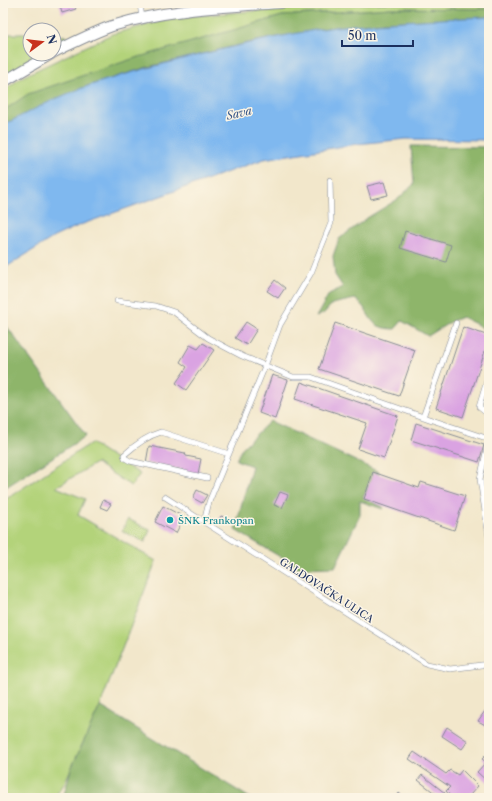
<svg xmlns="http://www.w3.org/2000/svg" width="492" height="801" font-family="'Libre Caslon Text',serif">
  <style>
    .green { fill: #b3d37a; stroke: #67816c }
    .forest { fill: #8eb56a; stroke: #547264 }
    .water { fill: #7fb8ef; stroke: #4d74a6 }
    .building { fill: #daa3e2 }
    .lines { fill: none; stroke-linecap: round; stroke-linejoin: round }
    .lane-casing { stroke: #868b94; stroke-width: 6 }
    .street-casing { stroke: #868b94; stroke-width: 12 }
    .lane { stroke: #fff; stroke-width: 5 }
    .street { stroke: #fff; stroke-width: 10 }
    .culture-dot { fill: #0f9aa8; stroke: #fcf5e5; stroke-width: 1.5 }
    .labels { text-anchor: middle; stroke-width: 3; stroke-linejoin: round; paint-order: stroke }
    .culture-label { font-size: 10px; fill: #0d838f; stroke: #fcf5e5; text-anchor: start }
    .street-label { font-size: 10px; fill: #1b2f5e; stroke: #fcf5e5 }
    .water-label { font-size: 11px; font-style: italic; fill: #39588a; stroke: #fcf5e5 }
  </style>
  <rect width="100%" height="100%" fill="#fcf5e5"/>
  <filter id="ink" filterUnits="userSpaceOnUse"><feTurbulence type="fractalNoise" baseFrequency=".025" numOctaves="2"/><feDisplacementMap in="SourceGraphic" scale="8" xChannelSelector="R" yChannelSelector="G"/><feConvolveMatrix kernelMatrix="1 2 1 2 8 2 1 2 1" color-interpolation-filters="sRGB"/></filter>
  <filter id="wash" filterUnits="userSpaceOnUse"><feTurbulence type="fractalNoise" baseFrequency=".012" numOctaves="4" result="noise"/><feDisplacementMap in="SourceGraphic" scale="16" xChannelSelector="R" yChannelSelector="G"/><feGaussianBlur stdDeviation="0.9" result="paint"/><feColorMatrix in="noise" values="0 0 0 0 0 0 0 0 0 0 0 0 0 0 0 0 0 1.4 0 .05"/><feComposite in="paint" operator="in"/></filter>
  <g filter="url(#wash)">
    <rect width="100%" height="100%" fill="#f2e7cb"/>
    <path class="green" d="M359,3H489V9L390,8L282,16L29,94L3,111V91L22,77L112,34L177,17Z
      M11,34H30V54H49L3,80V35Z
      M54,35L65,36L73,42L54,52Z
      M91,443L140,474L131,486L96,463L56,487L85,499L78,515L156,561L100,706L64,784L54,798H3V501Z
      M128,519L150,530L145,542L122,531Z"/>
    <path class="forest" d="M390,8L489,9V17L385,22L334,27L256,41L148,67L90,85L56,99L3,125V111L28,94L132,59L282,16Z
      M411,146L489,147V332L476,324L462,317L452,321L428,336L402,321L395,329C366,329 373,312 355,299L332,304L324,313L316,317L329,294L343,287L335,275L333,256L339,239L367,218L398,199L414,184Z
      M3,321L86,436L3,489Z
      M270,421L379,472L363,497L383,507V509L360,501V515L335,567L299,568L235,530L252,466L236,460L242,448Z
      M100,706L250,798H63L71,769Z"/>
    <path class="water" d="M489,17V140L406,139L357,144L264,159L80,225L54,237L3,269V125C31,111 60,95 91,85C130,72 170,62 211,52C252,42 293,33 335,27C386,21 438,19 489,17Z"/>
    <g id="blocks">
      <path class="building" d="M59,3H78L74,5L76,9L62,13Z
        M384,182L388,195L371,199L367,186Z
        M405,231L451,245L446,262L400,248Z
        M275,280L285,288L278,298L267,291Z
        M246,322L257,329L247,345L235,338Z
        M335,323L415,350L399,396L319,369Z
        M463,327L489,336V339L463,417L436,408Z
        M203,343L214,350L186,390L176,383L187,367L180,362L190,345L198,349Z
        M272,375L288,380L275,419L259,413Z
        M301,382L398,416L384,458L358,449L367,423L295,399Z
        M416,423L484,445L479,462L411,440Z
        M149,446L185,453L186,456L201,459L198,474L182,472L183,470L146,463Z
        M373,472L419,488L421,482L465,496L454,530L364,499Z
        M197,490L207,495L202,503L193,498Z
        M280,492L288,495L282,508L274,505Z
        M103,500L111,504L107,510L100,507Z
        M163,506L184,517L176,533L155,522Z
        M221,516L224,517L221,523L218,522Z
        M487,708L489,709V727L478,721Z
        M447,727L468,741L462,749L442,736Z
        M414,752L446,774L450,770L458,775L462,770L478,786L470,795L472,798H452L446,791L450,787L409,759Z
        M488,753L489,754V783L477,772L486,762L482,759Z
        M422,775L445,793L441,798L418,780Z
        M399,793L405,798H396Z"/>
    </g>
  </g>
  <g filter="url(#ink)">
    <use href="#blocks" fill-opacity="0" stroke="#868b94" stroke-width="1"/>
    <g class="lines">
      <g class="lane-casing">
        <path id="lane" d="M140,3L142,19
          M117,301L156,306L174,312L208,338L242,356L293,377H311L429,419L489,439
          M489,374L479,407L489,415
          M423,417L456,323
          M489,439L480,479L489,537
          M207,478L130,461L125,458L124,455C135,445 147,436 161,432L229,454
          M165,497L427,664L450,669L489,664
          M204,522L209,502L265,366L280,325L311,273L331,223L330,180"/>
      </g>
      <g class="street-casing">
        <path id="street" d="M54,52C73,43 92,33 112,26C167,9 224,7 281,3
          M3,82L51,54"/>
      </g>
      <use href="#lane" class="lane"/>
      <use href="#street" class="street"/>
    </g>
  </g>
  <circle class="culture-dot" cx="170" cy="520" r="4"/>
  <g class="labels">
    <g class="culture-label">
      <text x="178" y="524">ŠNK Frankopan</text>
    </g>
    <g class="street-label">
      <text transform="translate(327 590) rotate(33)" y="4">GALDOVAČKA ULICA</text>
    </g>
    <g class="water-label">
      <text transform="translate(239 113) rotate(-13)" y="4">Sava</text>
    </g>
  </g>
  <rect width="492" height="801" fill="none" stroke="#fcf5e5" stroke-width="16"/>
  <g transform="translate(42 42) rotate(75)"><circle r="19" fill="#fcf5e5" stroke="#a2a6af"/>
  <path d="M0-3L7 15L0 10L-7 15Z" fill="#c8321e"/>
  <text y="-6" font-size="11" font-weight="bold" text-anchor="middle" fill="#1b2f5e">N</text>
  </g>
  <path d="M342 40v6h71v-6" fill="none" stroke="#1b2f5e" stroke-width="2"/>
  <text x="348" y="40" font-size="12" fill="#1b2f5e" stroke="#fcf5e5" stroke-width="3" paint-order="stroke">50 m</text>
</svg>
